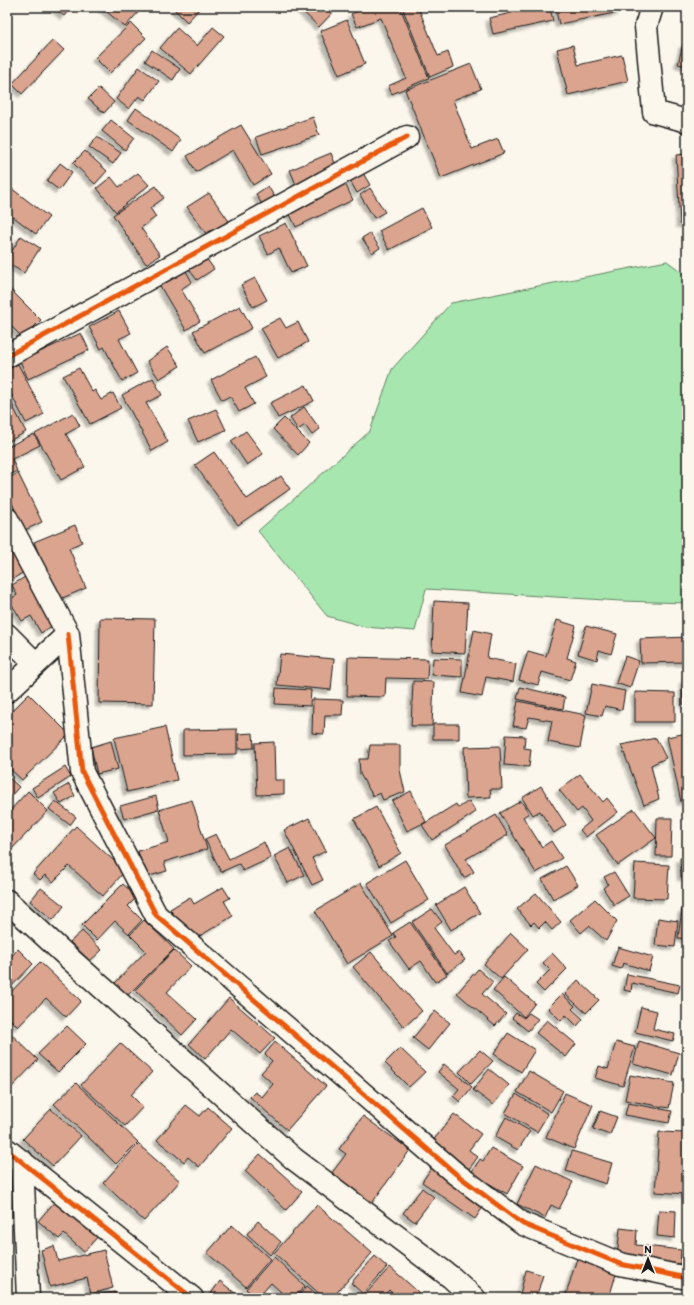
<svg xmlns="http://www.w3.org/2000/svg" width="694" height="1305" font-family="Itim,sans-serif">
  <style>
    .green { fill: #a7e6ae; stroke: #628165 }
    .building { fill: #daa48f; stroke: #1c1c1c; filter: url(#shadow) }
    .lines { fill: none; stroke-linecap: round; stroke-linejoin: round }
    .minor-casing { stroke: #1c1c1c; stroke-width: 25 }
    .minor { stroke: #fbf7ec; stroke-width: 22 }
    .cycleway-casing { stroke: #fbf7ec; stroke-width: 8 }
    .cycleway { stroke: #e8590c; stroke-width: 5 }
  </style>
  <defs>
    <filter id="shadow"><feDropShadow dx="-3.5" dy="3.5" stdDeviation="1" flood-color="#0004"/></filter>
  </defs>
  <rect width="100%" height="100%" fill="#fbf7ec"/>
  <filter id="ink" filterUnits="userSpaceOnUse"><feTurbulence type="fractalNoise" baseFrequency=".025" numOctaves="2"/><feDisplacementMap in="SourceGraphic" scale="8" xChannelSelector="R" yChannelSelector="G"/><feConvolveMatrix kernelMatrix="1 2 1 2 8 2 1 2 1" color-interpolation-filters="sRGB"/></filter>
  <g filter="url(#ink)">
    <path class="green" d="M667,261L687,276V603L621,601L426,589L415,631L365,627L327,616L258,531L370,431L392,369L451,303Z"/>
    <path class="building" d="M53,7H71L64,16Z
      M101,7H139L141,9L125,27Z
      M172,7H201L187,22Z
      M298,7H335L336,9L319,27Z
      M368,7H400L429,78L392,94L388,86L406,78L381,18L357,27L351,14Z
      M402,7H418L438,56L448,52L453,67L430,77Z
      M538,7H550L553,21L493,34L489,18Z
      M555,7H619L620,12L559,24Z
      M347,20L365,64L339,75L320,31Z
      M131,23L146,38L110,73L95,58Z
      M213,27L224,36L191,74L160,48L177,28L197,46Z
      M53,40L64,50L22,94L12,84Z
      M683,44L687,45V66L678,64Z
      M573,45L578,65L622,55L628,81L568,95L557,49Z
      M152,50L180,69L173,80L145,61Z
      M471,64L481,89L453,100L472,149L498,139L504,153L441,178L405,90Z
      M139,67L159,81L145,100L139,96L129,109L116,99Z
      M99,88L114,102L104,113L88,99Z
      M136,108L181,140L173,152L128,120Z
      M313,117L319,135L262,154L256,137Z
      M111,120L134,138L125,150L102,131Z
      M241,125L271,174L253,185L233,150L196,172L187,156Z
      M97,137L121,153L113,164L89,147Z
      M85,151L107,171L95,184L73,163Z
      M331,153L338,171L297,187L290,170Z
      M687,154V224H680L676,155Z
      M60,163L72,172L59,190L47,181Z
      M360,168L370,185L357,193L347,175Z
      M138,173L149,185L116,212L97,188L111,177L119,187Z
      M343,179L353,200L296,227L286,206Z
      M7,185L49,217L36,234L7,212Z
      M156,186L164,198L150,208L156,217L141,228L160,255L146,264L113,215Z
      M268,186L277,201L264,208L256,194Z
      M370,188L385,212L374,218L360,195Z
      M209,193L231,224L210,239L187,207Z
      M422,208L432,227L389,250L379,231Z
      M286,223L307,266L291,273L279,248L268,254L259,236Z
      M370,233L380,248L372,253L362,238Z
      M21,236L40,248L24,273L7,263V259Z
      M206,258L214,269L197,280L189,269Z
      M186,271L192,282L181,289L200,321L186,330L160,286Z
      M255,278L267,300L253,307L241,285Z
      M7,286L41,320L23,338L7,322Z
      M240,306L252,328L205,353L193,331Z
      M119,311L131,333L119,339L137,373L122,381L104,347L101,349L89,327Z
      M280,318L286,328L298,322L308,342L278,358L261,328Z
      M81,333L89,350L28,379L20,361Z
      M167,347L180,366L159,379L147,361Z
      M255,357L266,377L245,388L254,404L239,412L230,396L222,400L211,380Z
      M18,364L44,414L26,423L7,386V370Z
      M79,368L92,392L95,390L101,400L113,393L121,408L90,424L63,376Z
      M153,378L162,395L146,403L168,442L152,451L122,395Z
      M306,385L314,401L278,418L270,403Z
      M7,395L26,432L7,442Z
      M304,407L320,429L312,435L305,425L298,430L290,418Z
      M216,409L226,430L198,442L188,421Z
      M73,413L80,426L66,434L85,467L61,480L35,434Z
      M284,418L309,443L298,455L273,429Z
      M246,431L263,454L247,465L231,441Z
      M34,434L40,445L12,459L17,471L7,476V447Z
      M214,452L247,499L281,476L290,489L238,525L195,465Z
      M18,473L42,522L25,530L7,493V479Z
      M75,525L82,542L69,548L86,588L58,600L34,542Z
      M7,539L28,569L7,583Z
      M28,575L57,623L41,633L31,616L22,621L9,600L17,595L12,585Z
      M434,601L468,603L465,653L432,651Z
      M100,618L155,619L153,704L99,703Z
      M557,620L576,626L567,658L576,661L570,680L542,672L538,685L519,680L528,651L546,656Z
      M586,626L617,634L611,654L599,650L597,660L578,654Z
      M474,630L491,634L487,658L516,664L513,682L486,677L482,697L462,693Z
      M687,637V662L641,663L640,639Z
      M280,654L334,659L331,690L277,685Z
      M625,656L639,661L630,688L616,683Z
      M348,657L428,659L427,679L386,678L385,697L347,696Z
      M433,658L462,659V677L432,675Z
      M683,680H687V705L683,704Z
      M413,681L434,682L432,726H411Z
      M592,684L625,691L622,710L605,706L602,716L586,713Z
      M520,687L565,697L563,709L517,699Z
      M276,688L311,690L310,706L275,704Z
      M635,692L675,693V722H635Z
      M29,694L69,734L22,780L7,766V716Z
      M313,699L343,700L342,715H325L324,734L312,733Z
      M518,701L586,715L580,748L548,742L552,721L529,717L526,728L513,726Z
      M433,724H459V739H433Z
      M165,727L177,780L127,792L114,738Z
      M237,729V754L183,755V730Z
      M253,733L254,748L239,749L238,734Z
      M687,733V800L681,802L667,737Z
      M506,735L525,736L524,748L531,749L529,767L504,765Z
      M656,738L666,758L651,765L659,799L644,805L621,745Z
      M111,741L118,769L97,774L91,747Z
      M274,742L275,780H284V794L257,795L255,743Z
      M370,745H400V770L405,792L383,800L380,793L373,796L360,774L359,759H368Z
      M500,746L502,789H490L491,797L466,798L464,747Z
      M65,767L71,777L38,798L32,788Z
      M580,774L603,802L607,798L618,812L586,837L580,830L591,821L582,808L577,812L559,790Z
      M7,776L19,787L7,800Z
      M69,784L75,796L61,804L54,793Z
      M541,786L566,825L554,833L540,811L533,815L522,798Z
      M28,791L48,811L8,853L7,852V814Z
      M411,791L426,822L407,831L392,801Z
      M156,796L159,809L124,819L120,806Z
      M192,800L207,849L164,862L167,871L146,877L138,851L169,842L159,810Z
      M55,801L76,817L70,825L49,809Z
      M469,801L476,812L432,840L422,825L456,804L458,808Z
      M521,801L529,813L523,817L542,847L551,841L562,858L536,873L500,813Z
      M376,807L401,853L379,866L354,819Z
      M634,809L656,838L618,865L596,835Z
      M496,815L508,835L466,859L474,872L464,878L445,845Z
      M309,818L326,851L312,858L323,880L312,885L284,830Z
      M657,818H672L671,856H656Z
      M76,826L125,871L103,896L69,866L53,882L45,875L40,880L33,874Z
      M216,834L229,859L264,842L271,858L243,871L239,864L221,872L205,839Z
      M290,848L304,875L288,883L274,856Z
      M680,858H687V877H681Z
      M405,860L429,900L391,923L367,883Z
      M635,863L669,865L667,899L633,898Z
      M566,866L578,885L553,899L542,879Z
      M614,872L629,896L614,905L603,888L608,884L604,877Z
      M361,883L393,936L347,964L315,911Z
      M123,884L137,897L128,906L142,920L129,934L115,921L97,940L82,925Z
      M223,887L230,898L224,901L233,916L190,942L170,909L190,897L194,904Z
      M464,887L480,913L451,930L436,905Z
      M41,888L64,906L53,920L30,901Z
      M536,893L561,922L552,930L545,922L539,928L534,922L531,925L517,909Z
      M595,899L617,921L606,941L589,926L581,933L570,920Z
      M432,909L442,922L434,928L454,955L459,952L465,960L447,973L412,922Z
      M682,909H687V939L678,938Z
      M658,918L678,921L675,947L655,945Z
      M144,920L174,949L127,996L114,984L146,951L130,935Z
      M410,922L447,975L435,982L421,961L409,969L389,941L396,937L393,933Z
      M82,931L102,950L90,961L70,942Z
      M511,933L528,949L501,979L484,964Z
      M618,947L653,957L649,971L623,963L621,969L612,966Z
      M18,949L33,964L7,991V961Z
      M174,950L191,966L167,992L197,1019L182,1035L135,990Z
      M371,952L422,1011L404,1027L353,967Z
      M552,953L567,969L544,992L536,984L550,970L543,963Z
      M40,962L81,1001L66,1017L46,998L18,1027L7,1016V996Z
      M478,969L493,982L482,994L506,1014L495,1026L457,993Z
      M627,974L680,985L678,993L632,983L631,992L624,990Z
      M504,977L535,1003L524,1017L493,990Z
      M578,980L599,1000L586,1013L565,994Z
      M562,994L575,1006L572,1009L583,1019L577,1026L566,1015L561,1021L548,1008Z
      M229,998L275,1038L260,1054L231,1029L205,1059L189,1044Z
      M641,1007L657,1011L653,1029L675,1034L673,1041L635,1032Z
      M435,1011L450,1023L428,1050L413,1038Z
      M516,1013L524,1018L529,1013L538,1019L528,1031L512,1018Z
      M547,1020L576,1044L566,1057L536,1033Z
      M67,1026L86,1044L58,1072L38,1054Z
      M7,1030L38,1060L7,1092Z
      M508,1033L535,1050L521,1072L494,1054Z
      M639,1041L679,1053L673,1075L633,1064Z
      M275,1042L326,1086L287,1130L250,1097L255,1092L262,1097L273,1084L261,1073L272,1061L265,1054Z
      M616,1042L635,1047L623,1086L595,1078L599,1066L608,1069Z
      M120,1043L152,1072L131,1095L143,1107L125,1126L81,1085Z
      M400,1048L425,1072L409,1087L385,1063Z
      M480,1050L493,1061L471,1084L459,1072Z
      M444,1064L472,1087L460,1102L453,1096L459,1089L438,1072Z
      M489,1069L509,1085L493,1105L473,1090Z
      M529,1071L563,1091L551,1112L517,1092Z
      M630,1075L674,1083L669,1108L625,1100Z
      M76,1083L138,1142L116,1164L54,1104Z
      M565,1093L593,1105L574,1149L546,1137Z
      M516,1094L548,1114L537,1132L505,1113Z
      M628,1103L672,1111L669,1123L625,1115Z
      M186,1105L200,1116L208,1107L232,1128L199,1167L188,1157L184,1162L157,1140Z
      M51,1109L81,1136L53,1166L23,1139Z
      M600,1111L617,1117L610,1135L593,1129Z
      M454,1114L481,1134L469,1150L478,1157L469,1169L432,1142Z
      M363,1116L410,1150L372,1203L331,1174L346,1154L339,1149Z
      M506,1117L530,1131L518,1150L495,1137Z
      M659,1132L687,1133V1194L655,1192Z
      M138,1144L180,1181L144,1221L103,1183Z
      M491,1148L523,1166L507,1194L471,1173L480,1159L483,1161Z
      M572,1151L612,1163L606,1184L566,1171Z
      M260,1154L302,1192L286,1210L245,1171Z
      M536,1164L573,1182L559,1209L551,1205L545,1218L517,1204Z
      M432,1167L485,1204L475,1219L422,1182Z
      M422,1188L434,1197L415,1222L403,1213Z
      M57,1199L99,1235L84,1252L64,1234L59,1239L38,1221Z
      M317,1205L372,1253L332,1298H324L274,1253Z
      M659,1210L676,1211L675,1238L657,1236Z
      M258,1221L281,1242L270,1255L247,1234Z
      M232,1225L270,1259L246,1287L207,1253Z
      M620,1228L637,1230L636,1245L681,1250L680,1264L617,1257Z
      M54,1246L58,1261L104,1250L113,1288L91,1294L87,1278L50,1287L41,1250Z
      M375,1256L387,1267L363,1294L351,1283Z
      M274,1257L305,1286L294,1298H275L281,1292L271,1283L258,1298H256L246,1289Z
      M577,1258L617,1271L609,1298H565Z
      M390,1267L425,1298H397L389,1290L382,1298H362Z
      M526,1270L543,1275L536,1298H519Z
      M220,1281L236,1294L233,1298H214L210,1295Z
      M307,1286L321,1298H296Z
      M115,1292L116,1298H89L88,1296Z"/>
    <g class="lines">
      <g class="minor-casing">
        <path id="minor" d="M652,7L646,26L654,112L687,121
          M7,356L407,137
          M7,519L68,634L7,691
          M68,634L82,772L156,915L456,1174L523,1224L620,1264L687,1278
          M7,635L36,664
          M7,901L70,959L294,1159L452,1278L474,1298
          M7,1150L192,1298
          M22,1161L28,1298"/>
      </g>
      <use href="#minor" class="minor"/>
      <g class="cycleway-casing">
        <path id="cycleway" d="M7,356L407,137
          M68,634L82,772L156,915L456,1174L523,1224L620,1264L687,1278
          M7,1150L192,1298"/>
      </g>
      <use href="#cycleway" class="cycleway"/>
    </g>
  </g>
  <rect width="694" height="1305" fill="none" stroke="#fbf7ec" stroke-width="24"/>
  <rect x="12" y="12" width="670" height="1281" fill="none" stroke="#1c1c1c" stroke-width="1.5" filter="url(#ink)"/>
  <g transform="translate(648 1259)" stroke="#fbf7ec" stroke-width="3" paint-order="stroke">
  <path d="M0-3L7 15L0 10L-7 15Z" fill="#1c1c1c"/>
  <text y="-6" font-size="11" font-weight="bold" text-anchor="middle" fill="#1c1c1c">N</text>
  </g>
</svg>
